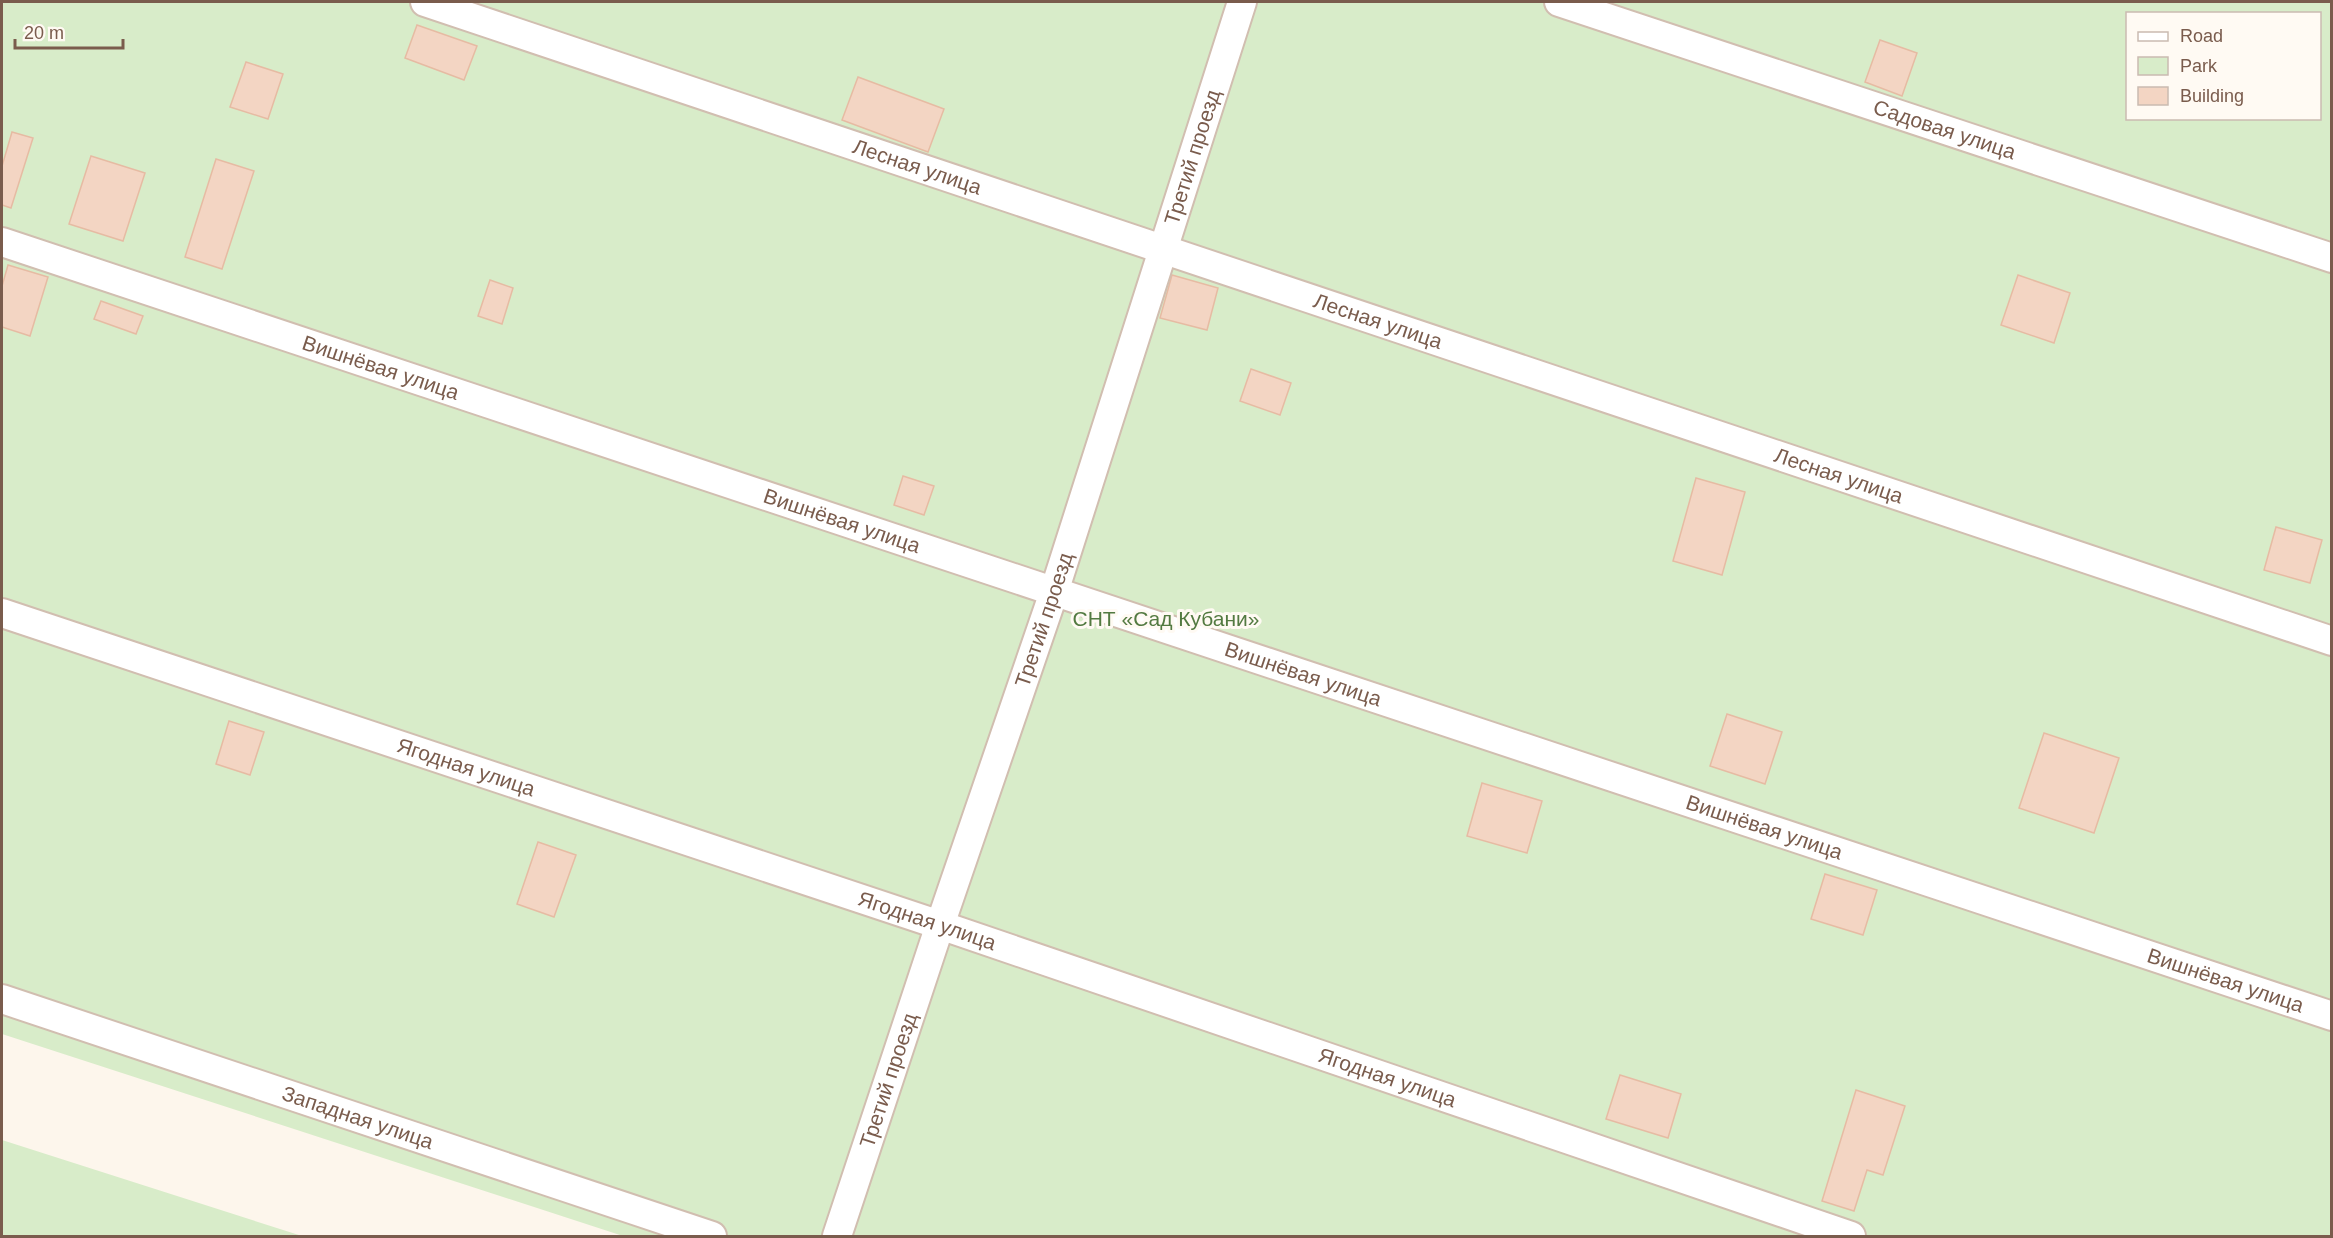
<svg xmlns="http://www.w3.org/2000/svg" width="2333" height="1238" font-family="Helvetica,sans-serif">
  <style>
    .green { fill: #d8ecc9; fill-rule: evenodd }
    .building { fill: #f3d5c3; stroke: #e6bba3; stroke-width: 1.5 }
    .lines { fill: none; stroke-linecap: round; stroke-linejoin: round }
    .minor-casing { stroke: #d1beb0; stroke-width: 32 }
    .minor { stroke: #fff; stroke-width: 28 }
    .labels { text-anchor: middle; stroke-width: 6; stroke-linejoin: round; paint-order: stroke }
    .street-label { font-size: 21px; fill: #7a5c4d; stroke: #fffaf3 }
    .park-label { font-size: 21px; fill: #537a41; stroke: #fffaf3 }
  </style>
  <rect width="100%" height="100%" fill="#fdf6ec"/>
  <path class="green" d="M2,2H2331V1236H623L2,1034ZM2128,14H2320V118H2128Z
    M2,1140L302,1236H2Z"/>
  <path class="building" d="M417,25L477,46L464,80L405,58Z
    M1880,40L1917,53L1902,96L1865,82Z
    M246,62L283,74L268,119L230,107Z
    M858,77L944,109L928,152L842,120Z
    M12,132L33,138L11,208L2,205V166Z
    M91,156L145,173L123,241L69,224Z
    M216,159L254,171L222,269L185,257Z
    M8,265L48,277L30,336L2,327V286Z
    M1172,275L1218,288L1207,330L1160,318Z
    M2018,275L2070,293L2054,343L2001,325Z
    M490,280L513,288L502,324L478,316Z
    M101,301L143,316L136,334L94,319Z
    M1251,369L1291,383L1280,415L1240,401Z
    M903,476L934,486L924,515L894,505Z
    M1696,478L1745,492L1722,575L1673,561Z
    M2276,527L2322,540L2310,583L2264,570Z
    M1727,714L1782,732L1765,784L1710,766Z
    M229,721L264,732L250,775L216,764Z
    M2044,733L2119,758L2094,833L2019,808Z
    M1482,783L1542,801L1527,853L1467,836Z
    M538,842L576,855L554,917L517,904Z
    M1825,874L1877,890L1863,935L1811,919Z
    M1620,1075L1681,1094L1668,1138L1606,1119Z
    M1856,1090L1905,1106L1883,1175L1867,1170L1854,1211L1822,1201Z"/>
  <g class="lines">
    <g class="minor-casing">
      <g id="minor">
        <path id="s1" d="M425,2L2332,641"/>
        <path id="s2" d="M1559,2L2332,258"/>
        <path id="s3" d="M2,242L2332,1016"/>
        <path id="s4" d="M2,613L940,925L1851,1236"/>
        <path id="s5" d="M2,999L712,1236"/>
        <path id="s6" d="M837,1236L940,925L1054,592L1242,2"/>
      </g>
    </g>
    <use href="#minor" class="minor"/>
  </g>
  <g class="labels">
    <g class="street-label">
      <text dy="7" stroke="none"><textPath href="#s2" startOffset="406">Садовая улица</textPath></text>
      <text dy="7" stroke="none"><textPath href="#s6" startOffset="1136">Третий проезд</textPath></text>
      <text dy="7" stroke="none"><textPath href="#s1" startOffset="519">Лесная улица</textPath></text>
      <text dy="7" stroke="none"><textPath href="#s1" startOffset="1005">Лесная улица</textPath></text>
      <text dy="7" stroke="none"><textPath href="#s3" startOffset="399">Вишнёвая улица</textPath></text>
      <text dy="7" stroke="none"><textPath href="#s1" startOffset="1491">Лесная улица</textPath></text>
      <text dy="7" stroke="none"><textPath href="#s3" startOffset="885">Вишнёвая улица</textPath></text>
      <text dy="7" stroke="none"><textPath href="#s6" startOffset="650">Третий проезд</textPath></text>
      <text dy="7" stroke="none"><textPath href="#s3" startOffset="1371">Вишнёвая улица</textPath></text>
      <text dy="7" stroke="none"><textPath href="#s4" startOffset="489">Ягодная улица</textPath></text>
      <text dy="7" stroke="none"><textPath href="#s3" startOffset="1857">Вишнёвая улица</textPath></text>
      <text dy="7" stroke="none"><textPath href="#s4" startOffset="975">Ягодная улица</textPath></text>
      <text dy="7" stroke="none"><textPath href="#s3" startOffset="2343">Вишнёвая улица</textPath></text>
      <text dy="7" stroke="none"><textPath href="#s4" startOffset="1461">Ягодная улица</textPath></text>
      <text dy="7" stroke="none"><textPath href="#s6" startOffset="164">Третий проезд</textPath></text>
      <text dy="7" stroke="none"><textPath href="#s5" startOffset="375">Западная улица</textPath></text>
    </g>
    <g class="park-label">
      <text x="1166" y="626">СНТ «Сад Кубани»</text>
    </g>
  </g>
  <rect width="2333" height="1238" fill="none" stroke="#7a5c4d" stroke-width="6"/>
  <rect x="2126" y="12" width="195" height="108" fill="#fffaf3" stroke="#cabbb1" stroke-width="1.5"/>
  <rect x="2138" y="32" width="30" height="9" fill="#ffffff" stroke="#cabbb1" stroke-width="1.5"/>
  <text x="2180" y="42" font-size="18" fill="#7a5c4d">Road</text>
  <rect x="2138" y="57" width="30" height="18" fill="#d8ecc9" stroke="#cabbb1" stroke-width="1.5"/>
  <text x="2180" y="72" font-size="18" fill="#7a5c4d">Park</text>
  <rect x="2138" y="87" width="30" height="18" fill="#f3d5c3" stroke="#cabbb1" stroke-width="1.5"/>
  <text x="2180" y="102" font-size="18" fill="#7a5c4d">Building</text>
  <path d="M15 39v9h108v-9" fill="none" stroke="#7a5c4d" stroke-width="3"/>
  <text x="24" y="39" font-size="18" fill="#7a5c4d" stroke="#fffaf3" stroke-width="4.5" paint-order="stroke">20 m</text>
</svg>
